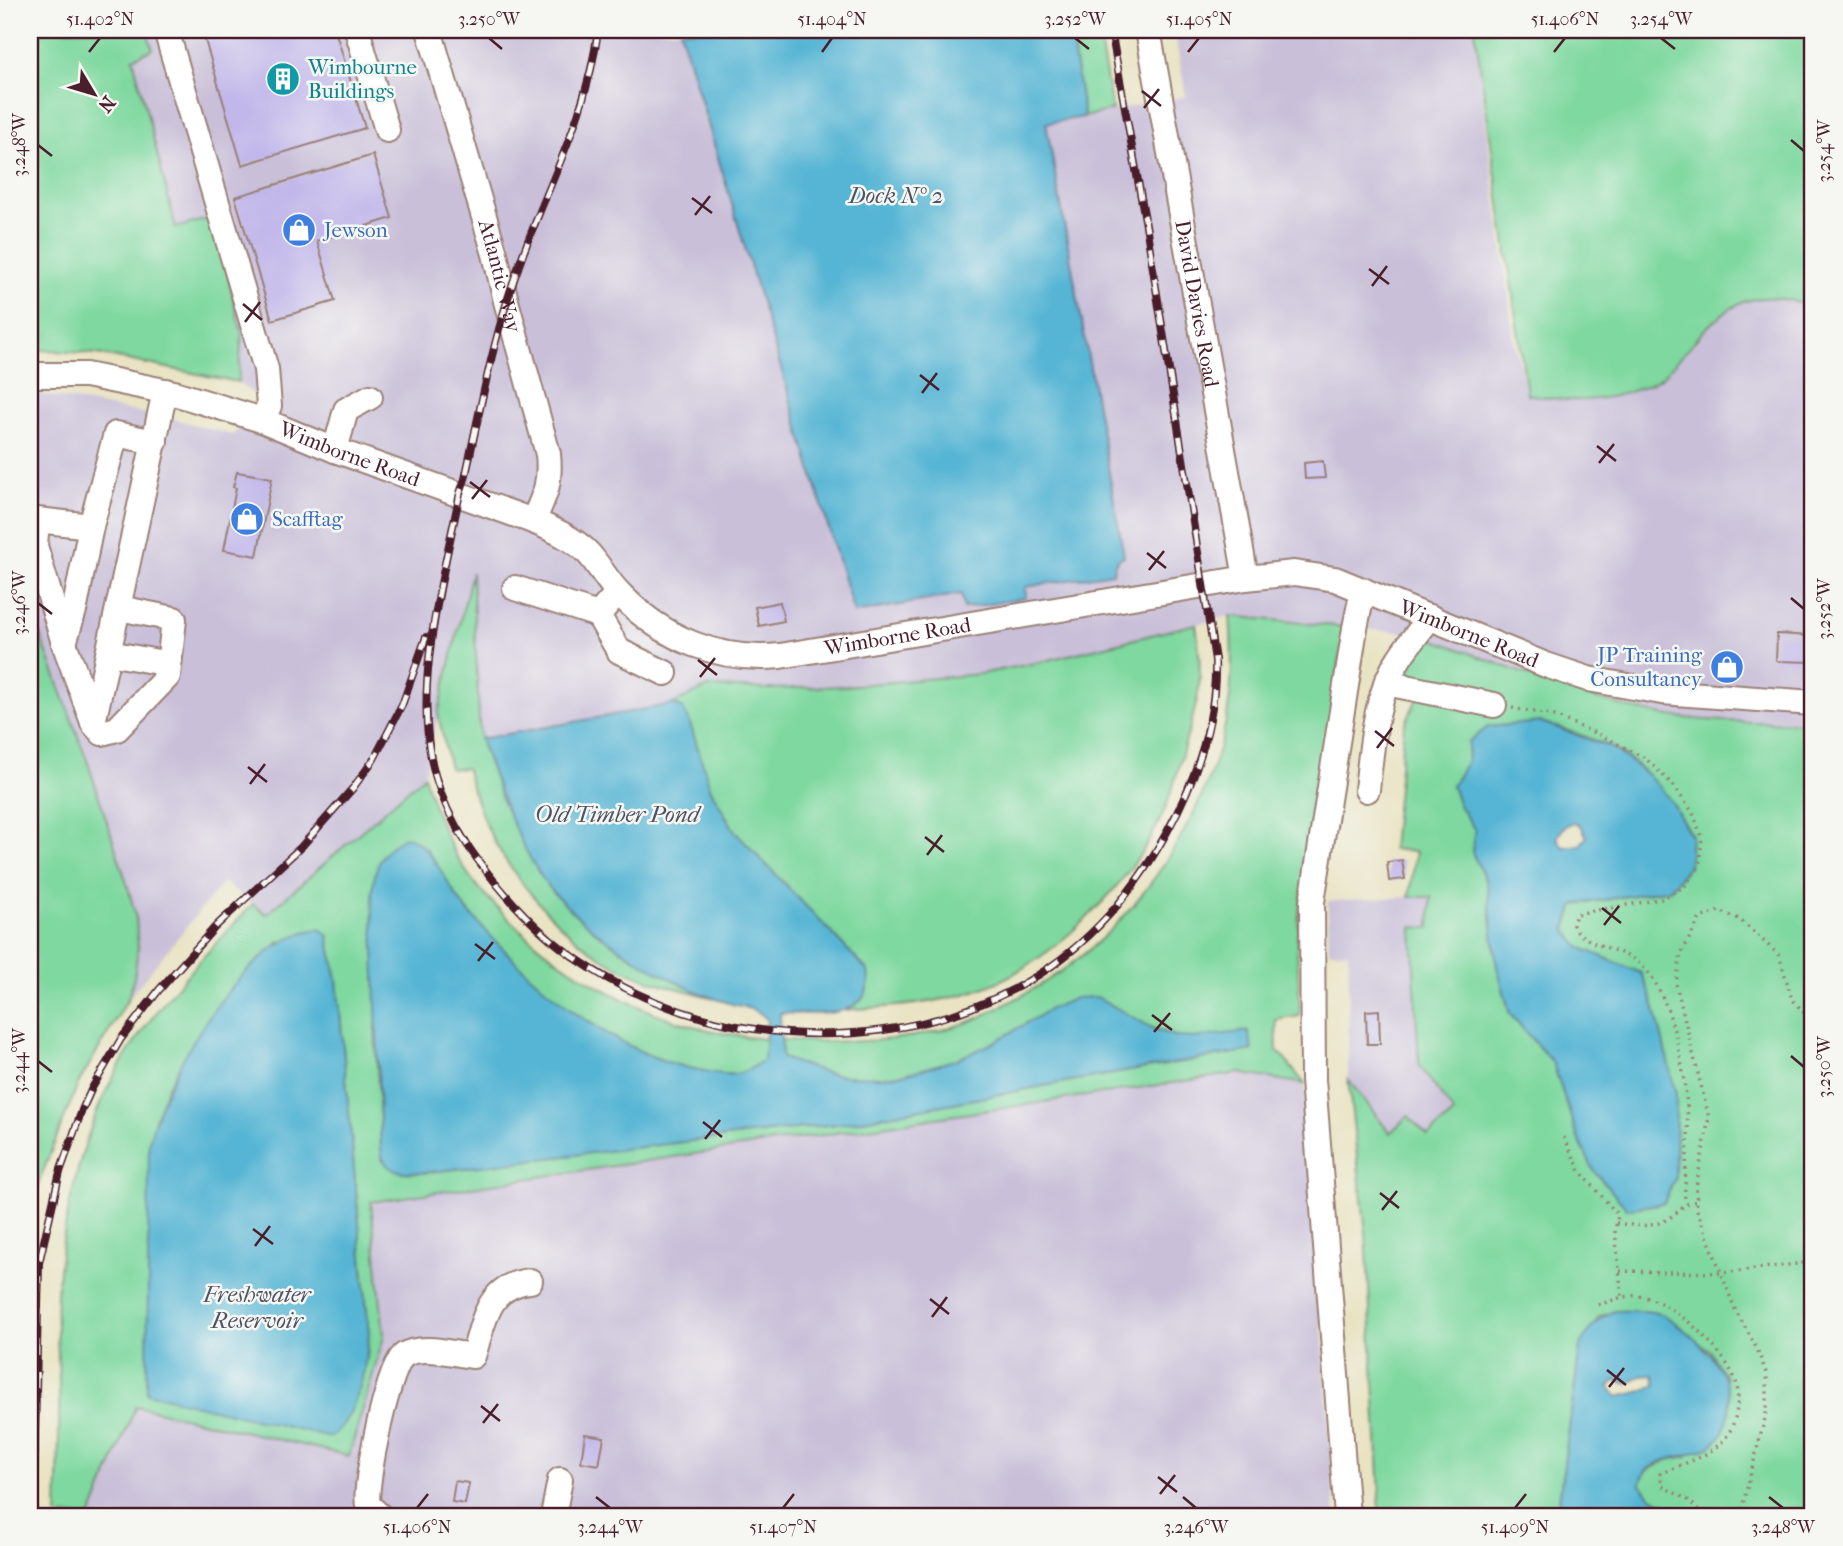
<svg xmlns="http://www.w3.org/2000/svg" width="1843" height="1546" font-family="'IM FELL French Canon',serif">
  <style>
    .industrial { fill: #c9bfd8 }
    .green { fill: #7ed89f; stroke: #647c65; stroke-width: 2; fill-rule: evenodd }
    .water { fill: #56b5d4; stroke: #506a80; stroke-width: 2; fill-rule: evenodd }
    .building { fill: #c1b7ea }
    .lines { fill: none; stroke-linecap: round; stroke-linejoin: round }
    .minor-casing { stroke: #9a8177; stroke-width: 28 }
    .path { stroke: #9a8177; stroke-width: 3.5; stroke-dasharray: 2 5; stroke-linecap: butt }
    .minor { stroke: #fff; stroke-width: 24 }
    .rail-casing { stroke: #4a1f2b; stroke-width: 8 }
    .rail { stroke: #f6f6f2; stroke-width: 5; stroke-dasharray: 16; stroke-linecap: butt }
    .ticks { fill: none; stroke: #4a1f2b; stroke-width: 2.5 }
    .labels { text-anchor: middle; stroke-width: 5; stroke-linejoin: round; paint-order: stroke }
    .culture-label { font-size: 21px; fill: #0d838f; stroke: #f6f6f2; text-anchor: start }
    .shop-label { font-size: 21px; fill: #366cbe; stroke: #f6f6f2; text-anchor: start }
    .street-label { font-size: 21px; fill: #4a1f2b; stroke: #f6f6f2 }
    .water-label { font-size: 23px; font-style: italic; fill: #4e5466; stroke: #f6f6f2 }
    .neatline { fill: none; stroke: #4a1f2b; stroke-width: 2.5 }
    .ticks-label { font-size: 18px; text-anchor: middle; fill: #4a1f2b }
  </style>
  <rect width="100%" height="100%" fill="#f6f6f2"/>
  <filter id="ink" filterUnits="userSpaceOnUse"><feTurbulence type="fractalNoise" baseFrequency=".0143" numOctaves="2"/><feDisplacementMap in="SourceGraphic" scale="14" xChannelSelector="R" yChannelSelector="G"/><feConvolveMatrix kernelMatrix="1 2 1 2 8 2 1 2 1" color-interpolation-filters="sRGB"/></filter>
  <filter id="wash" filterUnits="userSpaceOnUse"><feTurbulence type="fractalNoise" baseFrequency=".00686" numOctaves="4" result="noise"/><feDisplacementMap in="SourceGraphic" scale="28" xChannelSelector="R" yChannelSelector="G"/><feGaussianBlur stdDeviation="1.57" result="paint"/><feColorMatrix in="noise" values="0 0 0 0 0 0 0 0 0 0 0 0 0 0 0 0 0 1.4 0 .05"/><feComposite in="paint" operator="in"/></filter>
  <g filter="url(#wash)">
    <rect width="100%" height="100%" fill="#e9e3c3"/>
    <path class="industrial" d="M30,30H680L854,613L962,593L965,608L1025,598L1024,587L1113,573V567L1119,557L1124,555L1046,123L1186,96L1174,30H1474L1514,340L1527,394L1595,399L1651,384L1662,377L1721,314L1739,302L1756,297L1788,299L1813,308V723L1696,720L1660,714L1567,691L1429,638L1398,632L1230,616L1036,663L980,674L847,686L770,689L708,687L673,704L480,739L471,576L424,776L266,915L223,882L128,999L134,978L128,887L88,763L30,608V392L174,419L232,435L268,406L238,382L97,354L30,349Z
      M1409,897H1431L1430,928H1412L1419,1065L1454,1113L1427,1136L1390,1134L1348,1080L1349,952L1329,951L1328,901Z
      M1239,1073L1305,1084L1335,1516H91L136,1406L349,1456L384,1336L370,1202Z"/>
    <path class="green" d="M30,30H146L153,49L133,58L176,228L214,217L242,335L238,382L97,354L30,349Z
      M1070,30H1098L1112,110L1084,117Z
      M1475,30H1813V308C1735,275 1711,326 1662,377C1636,394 1597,402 1566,400C1553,399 1540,396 1527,394Z
      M472,572L480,739L503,803L539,873L553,892L573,911L596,932L626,953L684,986L728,1002C689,991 645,983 610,963C562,935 512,879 488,829C479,809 472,789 466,768L450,769L438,714Z
      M30,608L88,763L128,887L136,918L138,948L134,978L128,999L78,1084L38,1184L33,1231L30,1390Z
      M1230,616L1345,627L1299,913L1297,945L1300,1016L1276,1020L1277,1050L1305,1084L1239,1073L371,1202L384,1336L349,1456L136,1406L91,1516H57C58,1474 60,1431 59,1389C59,1357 55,1324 57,1293C61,1233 77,1157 101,1102C135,1026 196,964 253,904L267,914L424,776C434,808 445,840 464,868C473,883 486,896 499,909C568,981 665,1031 766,1039L765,1060C756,1065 746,1072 736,1074C725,1077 710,1072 699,1070C609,1054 520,975 464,906C449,889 437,868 426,848L375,1030L382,1160L422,1173L852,1122L1065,1082L1253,1050L1177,1037L1076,998C1046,1011 1020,1030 991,1044C947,1066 893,1083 844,1076C823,1073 802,1065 782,1058L781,1040C842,1043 901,1044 960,1025C977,1020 993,1011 1008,1003C1041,986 1073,965 1100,940C1164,881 1220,784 1230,696C1233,669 1232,643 1230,616ZM328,935L337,980L369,1334L367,1358L154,1122L168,1086L207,1019L231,988L279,942Z
      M1196,624C1199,645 1201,666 1199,688C1197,705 1191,723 1186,740C1178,770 1170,802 1155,830C1121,893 1048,965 980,989C936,1005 890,1007 843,1010L856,1005L868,971L735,832L711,790L682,708L673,704L708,687L770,689L847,686L980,674L1036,663Z
      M1429,638C1507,665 1581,701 1663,715C1713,723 1763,722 1813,723V1516H1687L1650,1496L1640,1485L1646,1471L1667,1460L1688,1456L1726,1378L1709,1350L1664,1316L1648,1312L1615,1311L1599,1317L1580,1347L1557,1516H1378L1380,1495L1366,1233L1348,1080L1390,1133L1408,1116L1428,1136L1454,1113L1419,1065L1412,927L1430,928L1431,897H1409L1416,852L1392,849L1404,726L1426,680L1408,671L1410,659ZM1542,722C1564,730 1591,737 1613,748C1649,768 1671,801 1691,835L1670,889L1574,905L1566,929L1579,947L1641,973L1654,1005L1676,1095L1627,1209L1594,1171L1578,1138L1553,1063L1510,1014L1497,966L1487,883L1472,852L1475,830L1459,805L1452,786L1488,727Z"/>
    <path class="water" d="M680,30H1070L1084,117L1046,123L1124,556C1117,558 1113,565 1113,573L1025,587L1026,598L964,608L961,594L854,613Z
      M673,704L682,708L689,720L711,790L735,832L868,971C876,1021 811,1014 780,1013L782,1058L827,1073L847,1076L883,1077L905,1074L958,1059L991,1044L1052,1008L1076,998L1097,997L1156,1030L1177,1037L1194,1038L1248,1031L1253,1050L1065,1082L852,1122L422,1173C403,1172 383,1174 381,1150L372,892C376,863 379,853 404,837C430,838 448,889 465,908C524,975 607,1054 699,1070C710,1072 724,1076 736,1074C746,1073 756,1065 764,1060L767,1019C756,1008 743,1007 729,1003C712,998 694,991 679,983C633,960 588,931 554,893C521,855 497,787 480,739Z
      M1541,722L1613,748L1654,780L1673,804L1691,836L1689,866L1670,889L1574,905L1566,929L1579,947L1641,973L1654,1005L1676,1095L1675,1178L1664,1203L1627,1209L1594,1171L1578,1138L1553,1063L1510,1014L1497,966L1487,883L1472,852L1475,830L1459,805L1452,786L1467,761L1469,741L1488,727ZM1573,822L1581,826L1587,837L1580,845L1563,847L1557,838L1563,828Z
      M320,929L328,935L337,980L369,1334C366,1365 358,1418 330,1437L147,1393L149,1142C164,1075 245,935 320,929Z
      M1615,1311C1630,1311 1648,1309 1663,1315C1672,1319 1682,1328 1689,1334C1719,1359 1741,1393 1723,1432C1709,1461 1668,1451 1647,1470C1644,1473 1642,1480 1640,1484L1650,1496L1687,1516H1557L1580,1347C1589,1329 1596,1319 1615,1311ZM1654,1375L1656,1385L1639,1392L1618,1397L1609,1387L1616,1380L1628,1384L1641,1376Z"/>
    <g id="blocks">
      <path class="building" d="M202,30H335L365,128L242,165Z
        M373,155L392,218L317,241L335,301L272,320L235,197Z
        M1323,461L1325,478L1305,479L1304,463Z
        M237,472L272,478L257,556L224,550L236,488L233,487Z
        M780,602L784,621L759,626L755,607Z
        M1777,634L1813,636V662L1776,661Z
        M1402,860L1405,879L1389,881L1387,862Z
        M1379,1010L1380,1044H1367L1366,1011Z
        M585,1434L604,1437L599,1465L581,1462Z
        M455,1481L469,1483L465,1504L452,1502Z"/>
    </g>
  </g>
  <g filter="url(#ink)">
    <use href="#blocks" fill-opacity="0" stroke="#9a8177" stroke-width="2"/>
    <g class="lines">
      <g class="minor-casing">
        <g id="minor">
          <path d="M166,30L266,369L269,406L262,420"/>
          <path d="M357,30L387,130"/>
          <path id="s1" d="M429,30L495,254L506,301L548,454C551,483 545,495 533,521"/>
          <path id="s2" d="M1148,30L1246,578"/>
          <path id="s3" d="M30,375H86L174,393L262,420L335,450L533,521C552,529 573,538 588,553C600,566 608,583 621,595C663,639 720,662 780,656L1246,578L1294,573L1335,579L1546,665L1588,679L1662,692L1813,703"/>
          <path d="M335,450L346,410L370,397"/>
          <path d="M515,588L598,615L618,592"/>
          <path d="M119,608L174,619L168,676L117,729L102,733L93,723L165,391"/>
          <path d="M598,615L619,651L665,673"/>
          <path d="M64,643L75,607L91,526"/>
          <path d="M109,653L169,664"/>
          <path d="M1386,683L1494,705"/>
          <path d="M93,722L64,643L35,546L37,520L91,526L116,434L155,442"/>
          <path d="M1367,790C1372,745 1375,695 1400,657C1409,643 1420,631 1430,617"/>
          <path d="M380,1516L368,1505C363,1487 389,1364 404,1355C422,1344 453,1354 473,1356C484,1322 487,1285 530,1281"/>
          <path d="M553,1516L560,1480"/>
          <path d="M1347,1516L1313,1080L1312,902L1355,628L1363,590"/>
        </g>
      </g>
      <path class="path" d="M1512,708L1555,716L1604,737L1645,758L1673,785L1693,813L1702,838L1699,867L1684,887L1661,899L1576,914L1573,925C1585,948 1620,946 1641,965C1676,996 1689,1093 1688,1138C1687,1160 1684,1181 1685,1203
        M1564,1137L1580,1171L1618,1215L1615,1231L1622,1297C1627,1297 1633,1295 1638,1296C1671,1298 1726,1351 1736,1382C1740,1395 1737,1417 1731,1429C1718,1456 1684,1462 1660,1474L1662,1486L1690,1501L1703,1516
        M1616,1223C1637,1226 1655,1229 1672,1216C1684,1207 1682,1204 1697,1201
        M1620,1271L1721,1273L1813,1262
        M1598,1305L1622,1297
        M1740,1516L1767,1410V1375L1757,1349L1735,1309L1697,1210L1696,1187L1709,1118L1676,984L1681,954L1700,918L1719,911L1739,919L1779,955L1792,999L1809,1018L1813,1030"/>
      <use href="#minor" class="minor"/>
      <g class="rail-casing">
        <path id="rail" d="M598,30C588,112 550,180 522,257C495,329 481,404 465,479L460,493C443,577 411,691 435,775C449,826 480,866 514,904C636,1039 854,1072 1014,989C1081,954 1131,898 1167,832C1196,779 1217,721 1215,660L1147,231L1111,30
          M33,1516L39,1263L60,1172L82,1110L92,1088L121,1039L159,990L216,926L301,847L353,788L374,759L402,705L426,637"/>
      </g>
      <use href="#rail" class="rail"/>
    </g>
  </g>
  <path class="ticks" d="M489,38L502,49M1075,38L1089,49M1661,38L1675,49M89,52L100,38M822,52L832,38M1188,52L1199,38M1554,52L1565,38M1142,91L1161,106M1144,108L1159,89M1791,140L1804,151M38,145L52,156M692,198L712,213M695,215L710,196M1369,269L1389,284M1372,286L1387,266M243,304L262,320M245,322L260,302M920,375L939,390M922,393L937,373M1597,446L1616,461M1599,463L1614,444M470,482L490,497M472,499L487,480M1147,553L1166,568M1149,570L1164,551M1791,598L1804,609M38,603L52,614M698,660L717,675M700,677L715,658M1375,731L1394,746M1377,748L1392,728M248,767L267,782M250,784L265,764M925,837L944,852M927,855L942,835M1602,908L1621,923M1604,925L1619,906M475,944L495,959M478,961L493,942M1152,1015L1172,1030M1154,1032L1170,1013M1791,1056L1804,1067M38,1061L52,1072M703,1122L722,1137M705,1139L720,1120M1380,1193L1399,1208M1382,1210L1397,1191M253,1229L273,1244M255,1246L270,1226M930,1299L949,1314M932,1317L947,1297M1607,1370L1626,1385M1609,1387L1624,1368M481,1406L500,1421M483,1423L498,1404M1158,1477L1177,1492M1160,1494L1175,1475M596,1497L610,1508M1183,1497L1196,1508M1769,1497L1783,1508M417,1508L428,1494M783,1508L794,1494M1515,1508L1526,1494"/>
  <defs>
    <g id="building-disc" transform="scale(1.75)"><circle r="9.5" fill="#0f9aa8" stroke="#f6f6f2"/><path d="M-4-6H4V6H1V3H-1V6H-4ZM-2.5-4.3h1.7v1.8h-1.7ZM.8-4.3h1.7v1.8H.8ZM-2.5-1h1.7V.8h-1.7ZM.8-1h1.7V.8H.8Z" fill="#fff"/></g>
    <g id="shop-disc" transform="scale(1.75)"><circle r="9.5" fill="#3f7fe0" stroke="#f6f6f2"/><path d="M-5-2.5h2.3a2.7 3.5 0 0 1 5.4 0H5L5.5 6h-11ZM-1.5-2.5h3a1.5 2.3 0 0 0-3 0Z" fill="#fff"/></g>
  </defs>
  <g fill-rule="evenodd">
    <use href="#building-disc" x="283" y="79"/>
    <use href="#shop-disc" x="299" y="230"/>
    <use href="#shop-disc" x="247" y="519"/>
    <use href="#shop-disc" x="1727" y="667"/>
  </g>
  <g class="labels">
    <g class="culture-label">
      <text x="308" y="74">Wimbourne<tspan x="308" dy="24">Buildings</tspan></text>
    </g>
    <g class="shop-label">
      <text x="324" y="237">Jewson</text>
      <text x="272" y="526">Scafftag</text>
      <text x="1702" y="662" text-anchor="end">JP Training<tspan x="1702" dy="24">Consultancy</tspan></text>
    </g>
    <g class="street-label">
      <text dy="7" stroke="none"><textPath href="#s1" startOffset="256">Atlantic Way</textPath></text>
      <text dy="7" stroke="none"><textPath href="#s2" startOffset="278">David Davies Road</textPath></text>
      <text dy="7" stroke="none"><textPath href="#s3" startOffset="332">Wimborne Road</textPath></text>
      <text dy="7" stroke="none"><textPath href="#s3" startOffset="1528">Wimborne Road</textPath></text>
      <text dy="7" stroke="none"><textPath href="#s3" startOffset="940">Wimborne Road</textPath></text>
    </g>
    <g class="water-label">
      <text x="896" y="203">Dock Nº 2</text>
      <text x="617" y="822">Old Timber Pond</text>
      <text x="257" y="1302">Freshwater<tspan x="257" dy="26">Reservoir</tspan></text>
    </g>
  </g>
  <rect width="1843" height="1546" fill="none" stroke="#f6f6f2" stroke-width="77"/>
  <g transform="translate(94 94) rotate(128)" stroke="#f6f6f2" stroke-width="5" paint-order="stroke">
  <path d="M0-5L12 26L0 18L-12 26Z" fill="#4a1f2b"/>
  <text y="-10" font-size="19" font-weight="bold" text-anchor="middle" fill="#4a1f2b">N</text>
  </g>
  <rect x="38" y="38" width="1766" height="1470" class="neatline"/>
  <g class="ticks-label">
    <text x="100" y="25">51.402°N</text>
    <text x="489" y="25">3.250°W</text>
    <text x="832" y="25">51.404°N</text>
    <text x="1075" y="25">3.252°W</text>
    <text x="1199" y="25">51.405°N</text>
    <text x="1565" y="25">51.406°N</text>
    <text x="1661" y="25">3.254°W</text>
    <text transform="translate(19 145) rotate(-90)" y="6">3.248°W</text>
    <text transform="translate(1824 151) rotate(-90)" y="6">3.254°W</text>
    <text transform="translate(19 603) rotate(-90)" y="6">3.246°W</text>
    <text transform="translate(1824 609) rotate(-90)" y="6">3.252°W</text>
    <text transform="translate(19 1061) rotate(-90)" y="6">3.244°W</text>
    <text transform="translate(1824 1067) rotate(-90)" y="6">3.250°W</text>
    <text x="417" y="1533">51.406°N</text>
    <text x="610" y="1533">3.244°W</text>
    <text x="783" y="1533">51.407°N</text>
    <text x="1196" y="1533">3.246°W</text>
    <text x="1515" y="1533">51.409°N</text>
    <text x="1783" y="1533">3.248°W</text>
  </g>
</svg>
